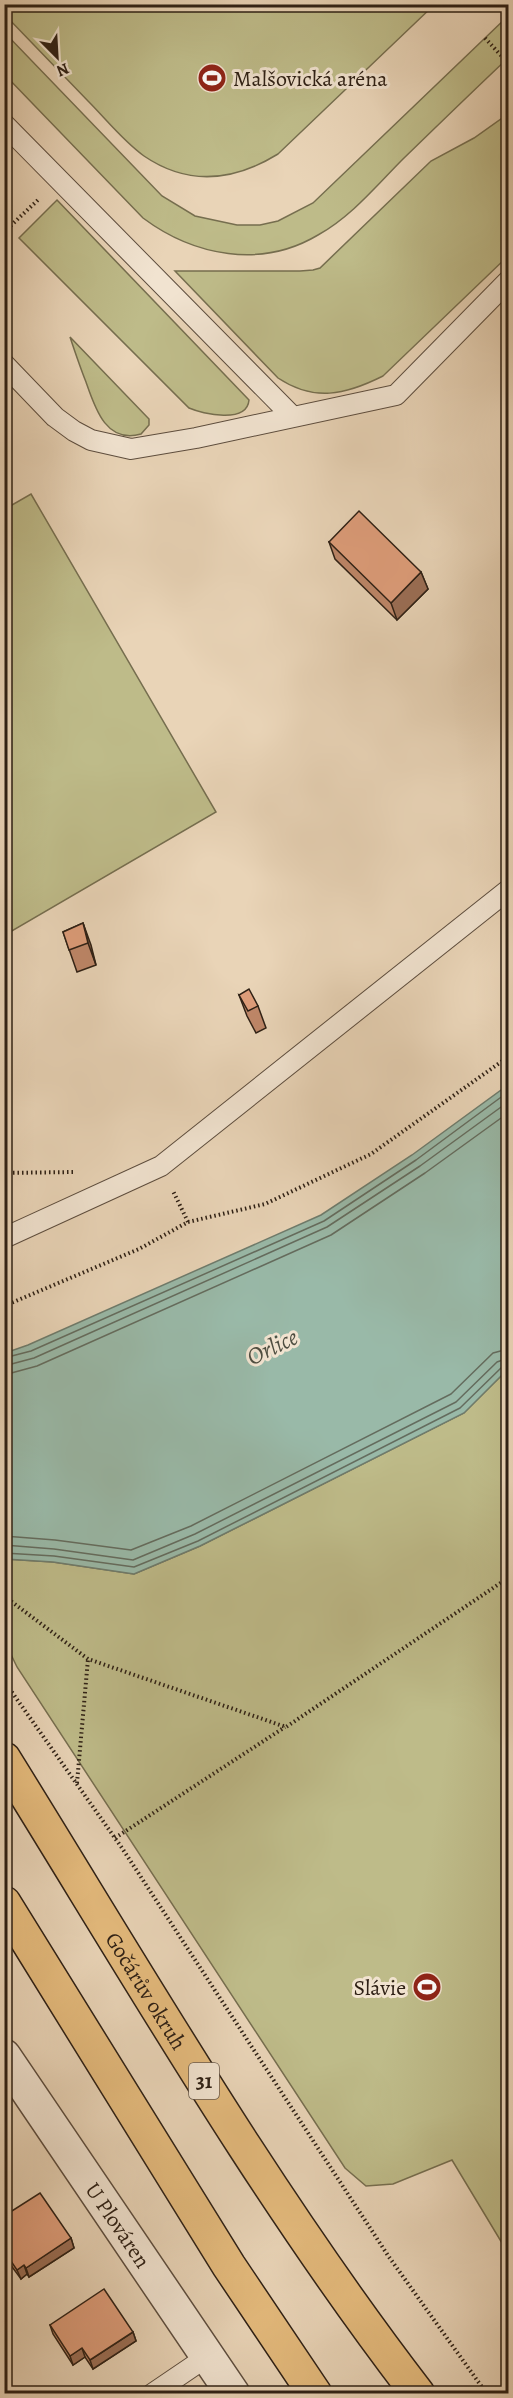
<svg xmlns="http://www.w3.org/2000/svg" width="513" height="2398" font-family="Alegreya,serif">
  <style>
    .green { fill: #bebb89; stroke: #766e4f; stroke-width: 1.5 }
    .water { fill: #99b9a8; stroke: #6e7c6d; stroke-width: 1.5 }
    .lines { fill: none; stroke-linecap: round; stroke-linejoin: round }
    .shore { stroke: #646c5e; stroke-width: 1.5 }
    .lane-casing { stroke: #5d4d3e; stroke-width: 22 }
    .street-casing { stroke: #5d4d3e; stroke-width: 36 }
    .primary-casing { stroke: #2e2015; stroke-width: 36 }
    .path { stroke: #2e2015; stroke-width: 4; stroke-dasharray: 1.5 3; stroke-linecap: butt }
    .lane { stroke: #f1e3d0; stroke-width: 20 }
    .street { stroke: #f1e3d0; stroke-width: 33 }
    .primary { stroke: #e4ba7c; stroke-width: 33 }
    .wall { fill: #bf8769; stroke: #2e2015; stroke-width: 1.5 }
    .shaded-wall { fill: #9b6e55; stroke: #2e2015; stroke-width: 1.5 }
    .building { fill: #de9d7a; stroke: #2e2015; stroke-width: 1.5 }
    .labels { text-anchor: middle; stroke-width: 6; stroke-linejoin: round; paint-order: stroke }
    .shield { fill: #f1e3d0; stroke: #685a4d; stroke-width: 1.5 }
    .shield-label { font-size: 21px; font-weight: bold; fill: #2e2015 }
    .poi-label { font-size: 22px; fill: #2e2015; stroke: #f1e3d0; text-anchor: start }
    .street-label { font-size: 22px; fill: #2e2015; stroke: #f1e3d0 }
    .water-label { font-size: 24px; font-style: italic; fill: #4e4e41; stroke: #f1e3d0 }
  </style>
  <rect width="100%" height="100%" fill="#e9d4b7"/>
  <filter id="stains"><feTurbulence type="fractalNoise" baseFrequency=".00333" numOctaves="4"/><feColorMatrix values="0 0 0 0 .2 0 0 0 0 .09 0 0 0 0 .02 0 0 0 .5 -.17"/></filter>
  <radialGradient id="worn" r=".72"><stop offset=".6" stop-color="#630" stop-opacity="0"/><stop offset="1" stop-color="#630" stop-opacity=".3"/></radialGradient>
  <path class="green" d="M5,4H434V5L278,154C234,181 188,186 144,156C123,141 106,119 88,101C60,72 32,43 5,15Z
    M508,16V58C473,91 438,125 403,159C377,185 351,217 318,235C261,269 194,256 143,218L5,75V33L162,196L195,216L237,225H260L278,221L313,203Z
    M508,114V256L383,376C345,395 314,402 278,378L175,271H300L313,270L320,268L431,161L474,138Z
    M57,200L249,400C247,424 203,414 189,408L19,238Z
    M70,337L149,419V425L141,434C106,444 95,408 86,382C80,367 75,352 70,337Z
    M31,494L216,812L5,935V509Z
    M508,1369V2253L452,2160L393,2184L366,2186L345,2168L17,1667L5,1642V1559L53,1562L134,1574L200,1546L464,1413Z"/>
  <path class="water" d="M508,1085V1369L464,1413L200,1546L134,1574L53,1562L5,1559V1353L28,1345L321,1215L412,1155Z"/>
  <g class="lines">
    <path class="shore" d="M4,1358L31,1351L324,1221L416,1160L508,1092
      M4,1366L34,1358L327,1227L420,1166L508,1102
      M4,1375L37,1366L331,1235L425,1173L508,1113
      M4,1536L55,1540L131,1550L191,1526L451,1394L493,1353L508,1349
      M4,1545L54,1549L133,1560L195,1534L456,1402L497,1362L508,1358
      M4,1553L54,1556L134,1567L198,1541L460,1408L502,1367L508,1365"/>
    <g class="lane-casing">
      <path id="lane" d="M4,124L293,417
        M4,364L55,417L74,431L91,440L131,449L196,438L396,395L508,281
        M4,1238L161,1166L508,890
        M152,2394L208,2356"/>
    </g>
    <g class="street-casing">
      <g id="street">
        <path id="s1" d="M4,2056L233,2394"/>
      </g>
    </g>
    <g class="primary-casing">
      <g id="primary">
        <path id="s2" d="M4,1759C137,1973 264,2194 418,2394"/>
        <path d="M4,1903L229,2266L315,2394"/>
      </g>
    </g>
    <path class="path" d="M485,38L508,63
      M4,232L39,199
      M4,1173L75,1172
      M188,1222L265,1204L371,1154L508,1057
      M4,1306L139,1249L188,1222L173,1191
      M4,1596L88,1659L286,1727L508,1578
      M4,1681L122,1848L389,2257L487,2394
      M77,1783L88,1659
      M115,1838L285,1727"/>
    <use href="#lane" class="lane"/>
    <use href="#street" class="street"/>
    <use href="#primary" class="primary"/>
  </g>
  <path class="wall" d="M329,542L421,572L428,589L397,620L335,559Z
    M83,923L96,965L77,972L63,932Z
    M239,995L258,1006L266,1028L256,1033L247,1016Z
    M4,2216L71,2238L74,2248L29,2277L27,2274L21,2279L4,2256Z
    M50,2325L133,2332L136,2341L93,2369L85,2357L73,2365L53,2334Z"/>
  <path class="shaded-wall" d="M421,572L428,589L397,620L391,603Z
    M83,923L91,945L96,965L88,943Z
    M71,2238L74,2248L29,2277L26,2268Z
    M24,2265L27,2274L21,2279L17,2270Z
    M133,2332L136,2341L93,2369L90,2360Z
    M82,2348L85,2357L73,2365L70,2356Z"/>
  <path class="building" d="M359,511L421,572L391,603L329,542Z
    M83,923L88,943L69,950L63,932Z
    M249,989L258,1006L248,1011L239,995Z
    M40,2193L71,2238L26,2268L24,2265L17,2270L4,2251V2216Z
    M104,2289L133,2332L90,2360L82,2348L70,2356L50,2325Z"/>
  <defs>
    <g id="stadium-disc" transform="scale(1.5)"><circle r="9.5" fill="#8f2418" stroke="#f1e3d0"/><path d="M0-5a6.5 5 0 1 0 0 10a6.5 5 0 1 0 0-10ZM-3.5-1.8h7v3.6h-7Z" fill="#fff"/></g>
  </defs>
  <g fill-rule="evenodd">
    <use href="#stadium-disc" x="212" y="78"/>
    <use href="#stadium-disc" x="427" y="1987"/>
  </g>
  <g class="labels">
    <rect class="shield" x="189" y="2063" width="30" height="36" rx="4.5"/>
    <g class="shield-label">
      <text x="204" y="2088">31</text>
    </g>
    <g class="poi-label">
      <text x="233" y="86">Malšovická aréna</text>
      <text x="406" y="1995" text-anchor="end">Slávie</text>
    </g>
    <g class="street-label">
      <text dy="8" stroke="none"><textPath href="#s2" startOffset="272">Gočárův okruh</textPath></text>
      <text dy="8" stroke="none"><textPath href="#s1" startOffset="204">U Plováren</textPath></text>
    </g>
    <g class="water-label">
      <text transform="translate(272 1347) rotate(-26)" y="8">Orlice</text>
    </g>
  </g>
  <rect width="513" height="2398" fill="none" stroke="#e9d4b7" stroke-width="24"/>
  <rect x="6" y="6" width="501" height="2386" fill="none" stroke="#2e2015" stroke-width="3"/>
  <rect x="12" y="12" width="489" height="2374" fill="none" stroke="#2e2015" stroke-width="1.5"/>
  <g transform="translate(57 57) rotate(156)" stroke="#f1e3d0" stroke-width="4.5" paint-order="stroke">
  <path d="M0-4.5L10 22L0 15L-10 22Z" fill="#2e2015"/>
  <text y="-9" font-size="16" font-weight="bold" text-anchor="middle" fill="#2e2015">N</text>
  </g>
  <rect width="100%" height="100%" filter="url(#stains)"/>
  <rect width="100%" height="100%" fill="url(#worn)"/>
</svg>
